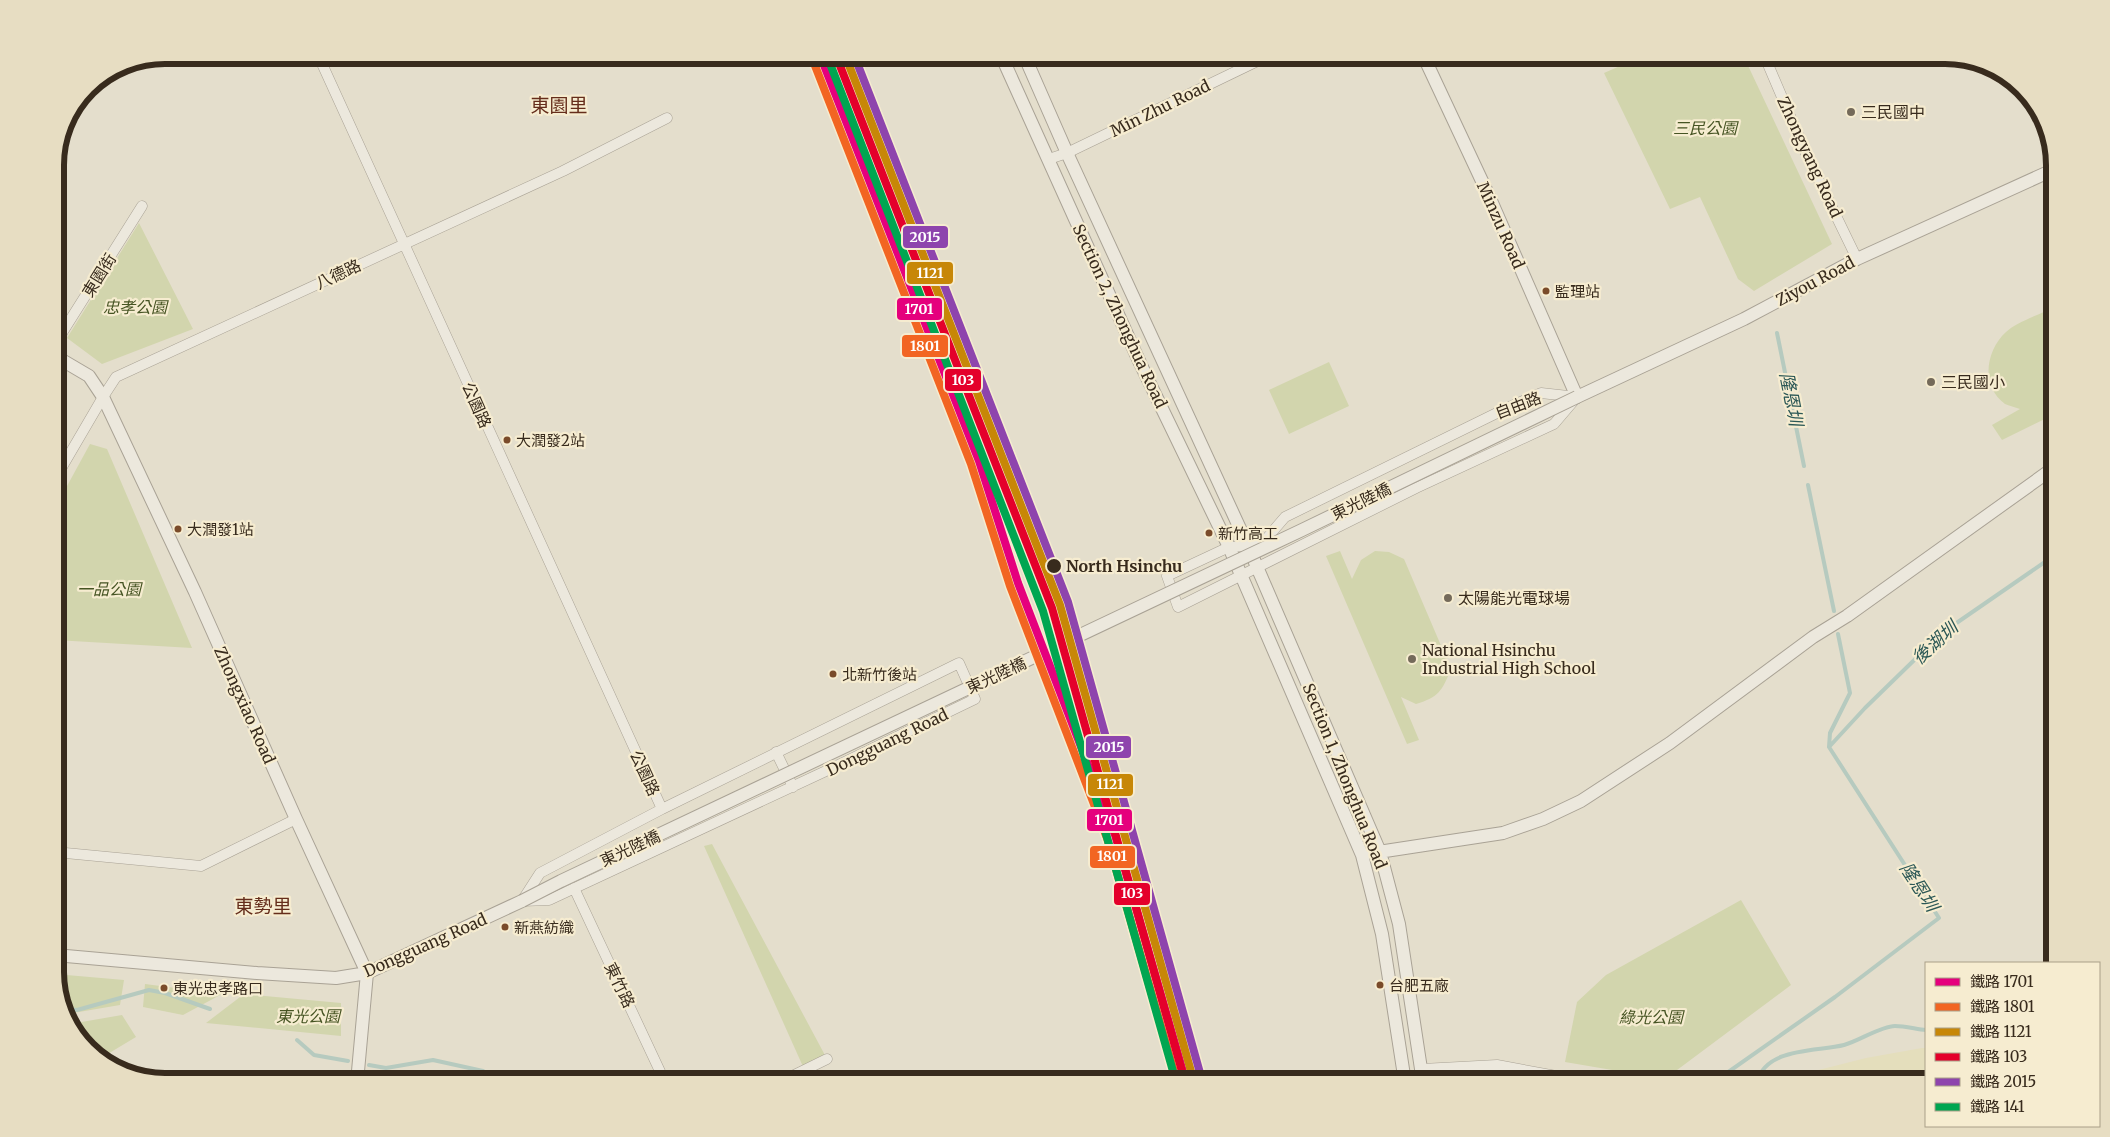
<svg xmlns="http://www.w3.org/2000/svg" width="2110" height="1137" font-family="Merriweather,'Noto Sans TC',serif">
  <style>
    .farmland { fill: #e4debc }
    .green { fill: #d2d5ad }
    .lines { fill: none; stroke-linecap: round; stroke-linejoin: round }
    .stream { stroke: #b6cabf; stroke-width: 4 }
    .minor-casing { stroke: #a9a295; stroke-width: 11 }
    .tertiary-casing { stroke: #a9a295; stroke-width: 14 }
    .minor { stroke: #ece8dd; stroke-width: 10 }
    .tertiary { stroke: #ece8dd; stroke-width: 12 }
    .rail-casing { stroke: #aba79e; stroke-width: 5.5 }
    .rail { stroke: #f6ecd0; stroke-width: 4; stroke-dasharray: 11; stroke-linecap: butt }
    .tertiary-bridge-casing { stroke: #a9a295; stroke-width: 14; stroke-linecap: butt }
    .tertiary-bridge { stroke: #ece8dd; stroke-width: 12 }
    .rail-1-casing { stroke: #f6ecd0; stroke-width: 11 }
    .rail-2-casing { stroke: #f6ecd0; stroke-width: 11 }
    .rail-3-casing { stroke: #f6ecd0; stroke-width: 11 }
    .rail-4-casing { stroke: #f6ecd0; stroke-width: 11 }
    .rail-5-casing { stroke: #f6ecd0; stroke-width: 11 }
    .rail-6-casing { stroke: #f6ecd0; stroke-width: 11 }
    .rail-1 { stroke: #e5007d; stroke-width: 8 }
    .rail-2 { stroke: #f26522; stroke-width: 8 }
    .rail-3 { stroke: #c78707; stroke-width: 8 }
    .rail-4 { stroke: #e4002b; stroke-width: 8 }
    .rail-5 { stroke: #8e44ad; stroke-width: 8 }
    .rail-6 { stroke: #00a651; stroke-width: 8 }
    .poi-dot { fill: #746a5a; stroke: #f6ecd0; stroke-width: 2 }
    .bus-dot { fill: #7a4b2a; stroke: #f6ecd0; stroke-width: 2 }
    .stop-dot { fill: #382b1d; stroke: #f6ecd0; stroke-width: 2 }
    .labels { text-anchor: middle; stroke-width: 4.5; stroke-linejoin: round; paint-order: stroke }
    .bus-label { font-size: 15px; fill: #382b1d; stroke: #f6ecd0; text-anchor: start }
    .street-label { font-size: 16px; fill: #382b1d; stroke: #f6ecd0 }
    .poi-label { font-size: 16px; fill: #382b1d; stroke: #f6ecd0; text-anchor: start }
    .park-label { font-size: 16px; font-style: italic; fill: #465423; stroke: #f6ecd0 }
    .stop-label { font-size: 16px; font-weight: bold; fill: #382b1d; stroke: #f6ecd0; text-anchor: start }
    .water-label { font-size: 18px; font-style: italic; fill: #2c5856; stroke: #f6ecd0 }
    .quarter-label { font-size: 19px; fill: #652d1b; stroke: #f6ecd0 }
    .rim { fill: none; stroke: #382b1d; stroke-width: 6 }
    .line-badge { stroke: #f6ecd0; stroke-width: 2 }
    .badge-label { font-size: 14px; text-anchor: middle; font-weight: bold; fill: #fff }
  </style>
  <rect width="100%" height="100%" fill="#e4decc"/>
  <path class="farmland" d="M1922,1048H1926V1082H1785L1787,1078L1866,1058Z"/>
  <path class="green" d="M1645,55H1743L1832,244L1754,291L1738,279L1700,197L1670,209L1604,73Z
    M139,223L193,329L102,364L67,338Z
    M2055,307V414L2002,440L1992,425L2020,409C2015,407 2009,406 2005,404C1980,386 1986,350 2006,332C2016,322 2041,314 2055,307Z
    M1329,362L1349,406L1289,434L1269,390Z
    M90,444L107,449L192,648L55,640V508Z
    M1340,551L1352,579L1361,560L1375,551L1389,552L1404,559L1451,669C1442,691 1439,697 1416,704L1401,697L1419,740L1407,744L1326,556Z
    M712,844L827,1059L805,1071L704,846Z
    M1741,900L1791,985L1665,1079L1565,1062L1577,1002L1606,975Z
    M55,974L124,980L120,1005L67,1014L55,980Z
    M145,984L222,994L183,1015L143,1007Z
    M244,994L341,1003V1036L206,1023Z
    M122,1015L136,1037L101,1058L73,1033L70,1024Z"/>
  <g class="lines">
    <path class="stream" d="M1777,333L1804,466
      M1808,485L1834,611
      M1829,747L1865,708L1942,633L2055,555
      M65,1009L77,1010L149,990L165,993L210,1009
      M297,1040L314,1055L348,1061
      M369,1065L386,1068L433,1060L483,1071
      M1714,1082L1835,997L1939,918L1829,747L1830,733L1850,693L1838,634
      M1757,1082C1766,1047 1817,1052 1844,1045C1859,1041 1881,1026 1895,1026C1905,1026 1916,1029 1926,1030"/>
    <g class="minor-casing">
      <path id="minor" d="M318,55L662,809
        M1764,55L1808,158L1857,259
        M1049,159L1067,153L1270,55
        M55,344L142,206
        M1541,393L1577,397L1554,424L1416,488L1178,607L1167,576L1229,547L1248,546L1267,538L1285,517L1507,408Z
        M55,479L103,397L116,377L563,171L667,118
        M959,663L975,699L828,770L549,900L522,901L540,873L662,809Z
        M776,752L793,787
        M55,852L201,866L296,819
        M574,888L665,1082
        M1422,1069L1497,1065L1589,1082
        M780,1082L827,1059
        M1382,1082L1404,1074"/>
    </g>
    <g class="tertiary-casing">
      <path id="tertiary" d="M1001,55L1140,363L1229,547L1362,855L1382,934L1405,1082
        M1024,55L1067,153L1248,546L1380,852L1399,924L1423,1082
        M1423,55L1489,196L1577,397L1744,319L1857,259L2055,169
        M55,356L89,376L103,397L195,592L296,819L367,973L357,1082
        M1372,853L1503,833L1543,819L1581,801L1670,743L1813,637L1847,616L2055,467
        M55,955L257,973L336,978L367,973L522,901"/>
    </g>
    <use href="#minor" class="minor"/>
    <use href="#tertiary" class="tertiary"/>
    <g class="rail-casing">
      <path id="rail" d="M1127,877L1153,938"/>
    </g>
    <use href="#rail" class="rail"/>
    <g class="tertiary-bridge-casing">
      <path id="tertiary-bridge" d="M522,901L561,881L1302,530L1577,397
        M1417,1082C1449,1076 1479,1075 1511,1082"/>
    </g>
    <use href="#tertiary-bridge" class="tertiary-bridge"/>
    <g class="rail-1-casing">
      <path id="rail-1" d="M820,55L979,461L1018,583L1115,835L1186,1082"/>
    </g>
    <g class="rail-2-casing">
      <path id="rail-2" d="M812,58L971,464L1010,586L1107,838L1177,1082"/>
    </g>
    <g class="rail-3-casing">
      <path id="rail-3" d="M845,55L1060,605L1194,1082"/>
    </g>
    <g class="rail-4-casing">
      <path id="rail-4" d="M837,58L1052,608L1185,1082"/>
    </g>
    <g class="rail-5-casing">
      <path id="rail-5" d="M854,55L1068,602L1202,1080"/>
    </g>
    <g class="rail-6-casing">
      <path id="rail-6" d="M829,61L1043,611L1176,1082"/>
    </g>
    <use href="#rail-1" class="rail-1"/>
    <use href="#rail-2" class="rail-2"/>
    <use href="#rail-3" class="rail-3"/>
    <use href="#rail-4" class="rail-4"/>
    <use href="#rail-5" class="rail-5"/>
    <use href="#rail-6" class="rail-6"/>
  </g>
  <g class="poi-dot">
    <circle cx="1851" cy="112" r="5"/>
    <circle cx="1931" cy="382" r="5"/>
    <circle cx="1448" cy="598" r="5"/>
    <circle cx="1412" cy="659" r="5"/>
  </g>
  <g class="bus-dot">
    <circle cx="1546" cy="291" r="4.5"/>
    <circle cx="507" cy="440" r="4.5"/>
    <circle cx="178" cy="529" r="4.5"/>
    <circle cx="1209" cy="533" r="4.5"/>
    <circle cx="833" cy="674" r="4.5"/>
    <circle cx="505" cy="927" r="4.5"/>
    <circle cx="1380" cy="985" r="4.5"/>
    <circle cx="164" cy="988" r="4.5"/>
  </g>
  <circle class="stop-dot" cx="1054" cy="566" r="8"/>
  <g class="labels">
    <g class="bus-label">
      <text x="1555" y="297">監理站</text>
      <text x="516" y="446">大潤發2站</text>
      <text x="187" y="535">大潤發1站</text>
      <text x="1218" y="539">新竹高工</text>
      <text x="842" y="680">北新竹後站</text>
      <text x="514" y="933">新燕紡織</text>
      <text x="1389" y="991">台肥五廠</text>
      <text x="173" y="994">東光忠孝路口</text>
    </g>
    <g class="street-label">
      <text transform="translate(1160 108) rotate(-26)" y="6">Min Zhu Road</text>
      <text transform="translate(1810 157) rotate(65)" y="6">Zhongyang Road</text>
      <text transform="translate(1501 225) rotate(66)" y="6">Minzu Road</text>
      <text transform="translate(338 274) rotate(-25)" y="6">八德路</text>
      <text transform="translate(99 275) rotate(-58)" y="6">東園街</text>
      <text transform="translate(1815 281) rotate(-28)" y="6">Ziyou Road</text>
      <text transform="translate(1120 316) rotate(65)" y="6">Section 2, Zhonghua Road</text>
      <text transform="translate(477 405) rotate(66)" y="6">公園路</text>
      <text transform="translate(1518 405) rotate(-21)" y="6">自由路</text>
      <text transform="translate(1361 501) rotate(-26)" y="6">東光陸橋</text>
      <text transform="translate(996 675) rotate(-25)" y="6">東光陸橋</text>
      <text transform="translate(245 705) rotate(66)" y="6">Zhongxiao Road</text>
      <text transform="translate(887 742) rotate(-26)" y="6">Dongguang Road</text>
      <text transform="translate(645 773) rotate(65)" y="6">公園路</text>
      <text transform="translate(1345 776) rotate(68)" y="6">Section 1, Zhonghua Road</text>
      <text transform="translate(630 848) rotate(-25)" y="6">東光陸橋</text>
      <text transform="translate(425 945) rotate(-24)" y="6">Dongguang Road</text>
      <text transform="translate(620 985) rotate(64)" y="6">東竹路</text>
    </g>
    <g class="poi-label">
      <text x="1861" y="118">三民國中</text>
      <text x="1941" y="388">三民國小</text>
      <text x="1458" y="604">太陽能光電球場</text>
      <text x="1422" y="656">National Hsinchu<tspan x="1422" dy="18">Industrial High School</tspan></text>
    </g>
    <g class="park-label">
      <text x="1705" y="134">三民公園</text>
      <text x="135" y="313">忠孝公園</text>
      <text x="109" y="595">一品公園</text>
      <text x="308" y="1022">東光公園</text>
      <text x="1651" y="1023">綠光公園</text>
    </g>
    <g class="stop-label">
      <text x="1066" y="572">North Hsinchu</text>
    </g>
    <g class="water-label">
      <text transform="translate(1791 399) rotate(79)" y="6">隆恩圳</text>
      <text transform="translate(1935 643) rotate(-42)" y="6">後湖圳</text>
      <text transform="translate(1919 887) rotate(57)" y="6">隆恩圳</text>
    </g>
    <g class="quarter-label">
      <text x="559" y="112">東園里</text>
      <text x="263" y="913">東勢里</text>
    </g>
  </g>
  <path d="M0 0H2110V1137H0ZM165 64H1945A101 101 0 0 1 2046 165V972A101 101 0 0 1 1945 1073H165A101 101 0 0 1 64 972V165A101 101 0 0 1 165 64Z" fill="#e7ddc2" fill-rule="evenodd"/>
  <path class="rim" d="M165 64H1945A101 101 0 0 1 2046 165V972A101 101 0 0 1 1945 1073H165A101 101 0 0 1 64 972V165A101 101 0 0 1 165 64Z"/>
  <g class="line-badge">
    <rect x="902" y="225" width="47" height="24" rx="5" fill="#8e44ad"/>
    <rect x="906" y="261" width="48" height="24" rx="5" fill="#c78707"/>
    <rect x="896" y="297" width="47" height="24" rx="5" fill="#e5007d"/>
    <rect x="901" y="334" width="48" height="24" rx="5" fill="#f26522"/>
    <rect x="944" y="368" width="38" height="24" rx="5" fill="#e4002b"/>
    <rect x="1085" y="735" width="47" height="24" rx="5" fill="#8e44ad"/>
    <rect x="1087" y="773" width="47" height="24" rx="5" fill="#c78707"/>
    <rect x="1086" y="808" width="47" height="24" rx="5" fill="#e5007d"/>
    <rect x="1089" y="845" width="47" height="24" rx="5" fill="#f26522"/>
    <rect x="1113" y="882" width="38" height="24" rx="5" fill="#e4002b"/>
  </g>
  <g class="badge-label">
    <text x="925" y="242">2015</text>
    <text x="930" y="278">1121</text>
    <text x="919" y="314">1701</text>
    <text x="925" y="351">1801</text>
    <text x="963" y="385">103</text>
    <text x="1109" y="752">2015</text>
    <text x="1110" y="789">1121</text>
    <text x="1109" y="825">1701</text>
    <text x="1112" y="861">1801</text>
    <text x="1132" y="898">103</text>
  </g>
  <rect x="1925" y="962" width="175" height="165" fill="#f6ecd0" stroke="#aa9f88"/>
  <rect x="1935" y="978" width="25" height="8" fill="#e5007d" stroke="#aa9f88"/>
  <text x="1970" y="987" font-size="15" fill="#382b1d">鐵路 1701</text>
  <rect x="1935" y="1003" width="25" height="8" fill="#f26522" stroke="#aa9f88"/>
  <text x="1970" y="1012" font-size="15" fill="#382b1d">鐵路 1801</text>
  <rect x="1935" y="1028" width="25" height="8" fill="#c78707" stroke="#aa9f88"/>
  <text x="1970" y="1037" font-size="15" fill="#382b1d">鐵路 1121</text>
  <rect x="1935" y="1053" width="25" height="8" fill="#e4002b" stroke="#aa9f88"/>
  <text x="1970" y="1062" font-size="15" fill="#382b1d">鐵路 103</text>
  <rect x="1935" y="1078" width="25" height="8" fill="#8e44ad" stroke="#aa9f88"/>
  <text x="1970" y="1087" font-size="15" fill="#382b1d">鐵路 2015</text>
  <rect x="1935" y="1103" width="25" height="8" fill="#00a651" stroke="#aa9f88"/>
  <text x="1970" y="1112" font-size="15" fill="#382b1d">鐵路 141</text>
</svg>
